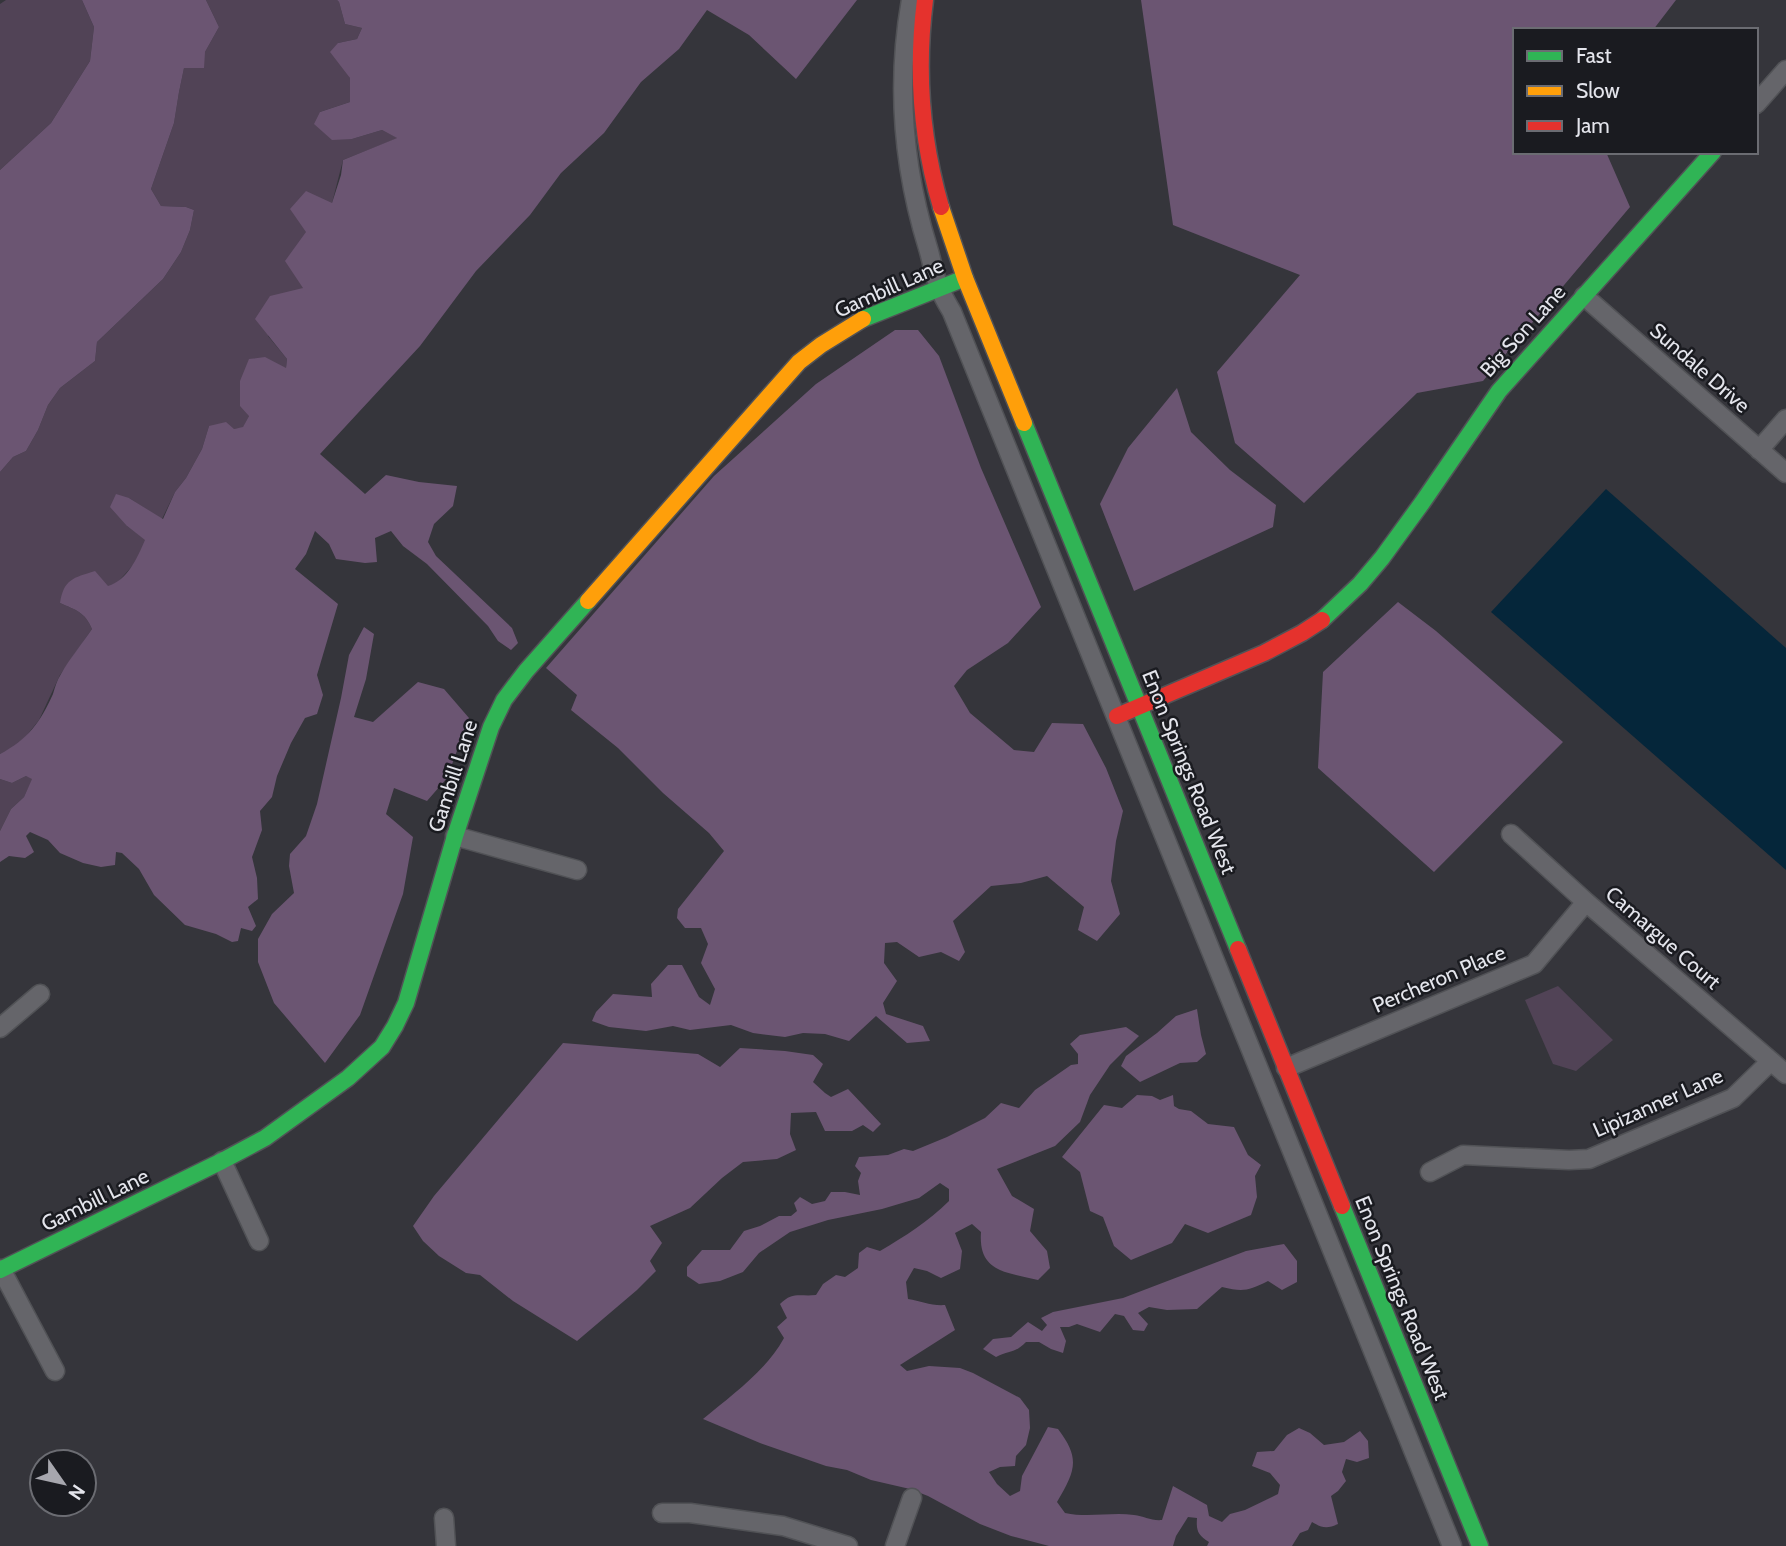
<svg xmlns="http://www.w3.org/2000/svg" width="1786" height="1546" font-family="Cabin,sans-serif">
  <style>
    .green { fill: #514356 }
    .forest { fill: #6b5572 }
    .water { fill: #05263a }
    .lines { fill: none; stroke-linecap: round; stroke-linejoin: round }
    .street-casing { stroke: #515256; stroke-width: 21 }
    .fast-casing { stroke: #515256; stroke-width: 19 }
    .slow-casing { stroke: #515256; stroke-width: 19 }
    .jam-casing { stroke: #515256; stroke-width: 19 }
    .street { stroke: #65656a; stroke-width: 18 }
    .fast { stroke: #30b455; stroke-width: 16 }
    .slow { stroke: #ff9f0a; stroke-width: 16 }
    .jam { stroke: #e5322d; stroke-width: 16 }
    .labels { text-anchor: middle; stroke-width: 5; stroke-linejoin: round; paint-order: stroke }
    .street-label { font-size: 21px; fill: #e4e5ec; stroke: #1a1b20 }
  </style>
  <rect width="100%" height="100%" fill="#35353b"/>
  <path class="green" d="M6,0H82L94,27L90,61L51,123L0,170V4Z
    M206,0H337L339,2L345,24L362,28L357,39L338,43L350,78V102L320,112L352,139L382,130L398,138L343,160L332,203L306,232L303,288L268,336L287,359L286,368L249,416L243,428L234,429L209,426L202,449L186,478L175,492L162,519L129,498L127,526L146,540L135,563L116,584L60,603C76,610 85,612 92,629L60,675L39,720L27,735L17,745L0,754V472L13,457L26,451L38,430L48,405L60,388L95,361L97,342L163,279L181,252L190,230L194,210L186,207L161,206L151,189L174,123L179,92L184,68L205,52L219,27Z
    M26,776L33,778L24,797L11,809L0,831V779L12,783Z
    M1558,986L1613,1040L1576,1071L1553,1064L1525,1000Z"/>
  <path class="forest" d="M82,0H206L219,27L205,52L204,68H184L179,92L174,123L151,189L161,206L186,207L194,210L190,230L181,252L163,279L97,342L95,361L60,388L48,405L38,430L26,451L13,457L0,472V170L51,123L90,61L94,27Z
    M337,0H857L796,79L749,35L707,10L679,49L641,82L604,133L561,173L530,215L476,271L420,346L320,454L365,494L386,475L419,482L457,486L453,506L434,524L428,542L436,556L512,628L518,643L511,650L498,641L488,626L427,564L403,546L391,531L375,538L377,562L365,563L336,559L329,544L315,531L306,554L295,569L338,604L317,675L323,695L317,714L305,718L291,743L277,776L272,797L260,811L262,830L252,857L257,878L258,899L248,907L256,926L252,931L241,928L238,941L232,942L216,934L185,925L154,895L139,869L122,853L116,852L115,865L101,867L83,863L60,853L48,840L30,832L26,836L34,852L25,858L9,856L0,862V831L11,809L24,797L32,779L26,776L12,783L0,779V754C28,739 40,723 53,694C55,687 57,680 61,674C70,658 82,644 92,629C85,612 76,610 60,603C64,579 73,578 95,571L108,586C128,580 137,558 145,540L127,526L110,507L116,494L129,498L163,519L175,492L186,478L202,449L209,426L226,422L234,429L243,427L249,416L240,406V381L249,359L265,357L286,368L287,359L255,319L270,296L303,288L285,261L306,232L290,209L306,191L332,203L341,175L343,160L397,138L382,130L352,139L332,140L314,124L320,112L350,102V78L330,52L338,43L357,39L362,28L345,24L339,2Z
    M1141,0H1676L1653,30H1515V152H1606L1630,207L1483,381L1417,393L1304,503L1235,443L1217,372L1300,275L1173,225Z
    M895,330H918L939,356L981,468L1041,607L1008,643L967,670L954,686L970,713L1014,750L1034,752L1052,723L1083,724L1106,768L1123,811L1116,841L1111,881L1120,914L1097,941L1078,930L1084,907L1047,876L1021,883L991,886L953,921L965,952L959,961L941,952L919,957L897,942L885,943L884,963L897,981L883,1003L886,1014L923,1026L930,1041L907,1043L876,1016L849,1041L825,1034L803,1033L785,1037L753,1033L731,1025L690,1030L673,1026L646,1031L609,1027L592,1021L596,1012L613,994L652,997L651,984L668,965H682L699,997L710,1005L715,989L701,963L708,944L701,928H685L677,918L678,909L724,851L709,833L663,793L618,748L571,710L577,695L546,668L714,476L816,384Z
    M1177,388L1191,432L1230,470L1276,505L1273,527L1134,591L1100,504L1128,448Z
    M1398,602L1436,631L1563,742L1434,872L1318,768L1323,672Z
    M364,627L374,634L366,679L354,717L373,722L418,682L444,689L469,718L447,778L427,801L394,788L386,814L413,837L403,894L360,1015L325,1063L274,1003L258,962V939L272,914L294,893L289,866L290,854L306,836L317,804L341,698L349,655Z
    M1197,1009L1201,1035L1206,1054L1197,1062L1180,1063L1140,1082L1121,1066L1126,1056L1157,1033L1176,1016Z
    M1126,1027L1139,1036L1110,1065L1090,1095L1080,1122L1055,1146L997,1169L1012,1196L1034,1209L1030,1231L1047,1251L1050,1268L1038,1280C1007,1272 978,1273 981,1232L972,1224L955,1233L962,1251L960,1269L941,1278L927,1271L914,1268L906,1282L908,1299C921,1301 931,1306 945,1305L955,1330L900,1365L907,1371L929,1366L960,1368L973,1373L1020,1398L1029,1410L1030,1428L1026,1445L1016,1456L1015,1466L1000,1467L989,1472L997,1484L1010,1496L1020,1491L1022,1476L1048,1427L1058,1429C1081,1459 1075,1471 1057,1502L1065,1513C1088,1518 1111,1512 1134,1515C1144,1516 1151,1521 1162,1520L1173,1486L1207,1505L1209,1516L1222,1522L1230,1514L1245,1510L1278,1494L1280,1485L1270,1473L1252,1466L1257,1452L1274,1451L1287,1435L1299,1428L1310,1433L1324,1445L1344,1442L1360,1431L1368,1441L1369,1458L1357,1462L1346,1459L1342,1472L1346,1481L1338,1491L1331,1496L1338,1524C1327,1529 1322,1528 1312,1522L1308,1530L1300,1533L1292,1546H1207L1209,1542C1198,1535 1196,1531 1197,1518L1188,1517L1176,1536L1173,1546H1049L1011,1536L980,1524L928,1496L910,1489L871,1480L847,1470L826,1466L760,1443L703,1419C732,1395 766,1371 784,1338L777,1327L787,1318L780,1304C793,1291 800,1297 816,1295L823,1284L836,1275L845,1277L858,1268L859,1253L867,1247L880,1251C905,1236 928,1222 949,1201V1189L940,1183L919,1198L882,1209L828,1220L790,1232L759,1253L743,1272L720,1281L699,1284L687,1276V1267L702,1250H730L744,1231L760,1226L779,1216H791L797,1211L794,1203L800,1197L812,1204L825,1201L831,1192H845L860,1195L858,1181L861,1173L855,1166L859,1157L888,1155L904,1149L913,1151L947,1137L985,1118L1001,1103L1019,1108L1035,1090L1071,1065L1078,1064V1054L1070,1044L1080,1035Z
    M563,1043L698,1054L720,1067L740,1048L785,1051L813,1055L823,1064L813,1082L825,1093L831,1097L848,1089L881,1124L873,1132L863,1125L852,1131H825L816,1112L791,1113L790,1134L796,1150L777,1159L743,1162L722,1178L690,1208L650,1226L662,1243L650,1261L656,1271L637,1290L577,1341L513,1301L480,1275L466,1273L439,1256L423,1241L413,1226L434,1196Z
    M1137,1095L1152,1096L1160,1100L1173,1095L1174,1106L1179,1109L1191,1111L1208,1124L1234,1127L1248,1155L1261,1165L1255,1176L1257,1197L1251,1215L1208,1233L1185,1224L1172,1243L1131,1260L1114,1246L1103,1217L1090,1211L1080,1172L1062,1157L1104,1105L1122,1108Z
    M1284,1244L1297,1261V1282L1282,1290L1268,1281C1248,1291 1243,1292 1222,1287L1197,1309L1167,1310L1149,1307L1138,1313L1148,1324L1144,1331L1133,1330L1124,1316L1115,1314L1100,1332L1077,1324L1069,1327H1060L1066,1341L1063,1353L1051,1349L1039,1342H1026C1014,1354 1010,1350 996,1357L983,1349L993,1339L1011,1337L1028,1322L1042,1331L1047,1325L1041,1318L1053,1312L1123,1298L1246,1251Z"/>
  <path class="water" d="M1606,489L1786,648V870L1491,612Z"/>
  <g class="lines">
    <g class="street-casing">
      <path id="street" d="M911,0C896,84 903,167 928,248C932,261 934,276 940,289C943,297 948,305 952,312L1452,1546
        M1756,104L1786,70
        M1584,296L1786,473
        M1759,450L1786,419
        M1511,834L1586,902L1786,1074
        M455,836L577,870
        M0,1028L40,994
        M1286,1068L1534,964L1586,902
        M222,1161L259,1241
        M1430,1172L1463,1155L1569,1160L1589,1159L1733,1098L1771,1061
        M1,1269L55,1371
        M662,1513H690L783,1526L848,1546
        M444,1518L446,1546
        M895,1546L912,1498"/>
    </g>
    <g class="fast-casing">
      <path id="fast" d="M863,319L965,278
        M1024,423L1238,949
        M1322,620L1360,584L1382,558L1422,503L1499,391L1713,152
        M1342,1206L1480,1546
        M0,1270L222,1161L265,1138L348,1078L382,1047L395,1026L406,1003L455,836L491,727L504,700L526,671L588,601"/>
    </g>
    <g class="slow-casing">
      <path id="slow" d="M941,207L965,278L1024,423
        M588,601L799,362L821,345L863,319"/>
    </g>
    <g class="jam-casing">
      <path id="jam" d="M925,0C916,71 921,139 941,207
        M1117,716L1264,653L1302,633L1322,620
        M1238,949L1342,1206"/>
    </g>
    <use href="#street" class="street"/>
    <use href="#fast" class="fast"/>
    <use href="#slow" class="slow"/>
    <use href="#jam" class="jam"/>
  </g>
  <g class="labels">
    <g class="street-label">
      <text transform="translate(889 288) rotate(-24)" y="7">Gambill Lane</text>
      <text transform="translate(1523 331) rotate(-48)" y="7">Big Son Lane</text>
      <text transform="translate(1700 368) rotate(41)" y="7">Sundale Drive</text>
      <text transform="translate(1189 772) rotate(68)" y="7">Enon Springs Road West</text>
      <text transform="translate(453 776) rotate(-72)" y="7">Gambill Lane</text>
      <text transform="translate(1663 938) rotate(41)" y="7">Camargue Court</text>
      <text transform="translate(1439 979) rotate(-23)" y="7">Percheron Place</text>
      <text transform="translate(1658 1103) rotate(-24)" y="7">Lipizanner Lane</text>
      <text transform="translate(95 1200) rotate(-26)" y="7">Gambill Lane</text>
      <text transform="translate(1402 1298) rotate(68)" y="7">Enon Springs Road West</text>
    </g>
  </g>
  <rect x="1513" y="28" width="245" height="126" fill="#1a1b20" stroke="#6b6c72" stroke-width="2"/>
  <rect x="1527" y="51" width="35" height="10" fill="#30b455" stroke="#6b6c72" stroke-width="2"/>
  <text x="1576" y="63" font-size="21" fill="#e4e5ec">Fast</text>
  <rect x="1527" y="86" width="35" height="10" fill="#ff9f0a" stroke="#6b6c72" stroke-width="2"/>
  <text x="1576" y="98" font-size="21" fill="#e4e5ec">Slow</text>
  <rect x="1527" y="121" width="35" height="10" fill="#e5322d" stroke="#6b6c72" stroke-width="2"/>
  <text x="1576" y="133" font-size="21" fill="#e4e5ec">Jam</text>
  <g transform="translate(63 1483) rotate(124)"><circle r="33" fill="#1a1b20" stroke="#6b6c72" stroke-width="2"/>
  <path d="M0-5L12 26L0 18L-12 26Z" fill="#a7a7ae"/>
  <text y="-10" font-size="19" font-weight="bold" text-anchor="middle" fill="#e4e5ec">N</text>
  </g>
</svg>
